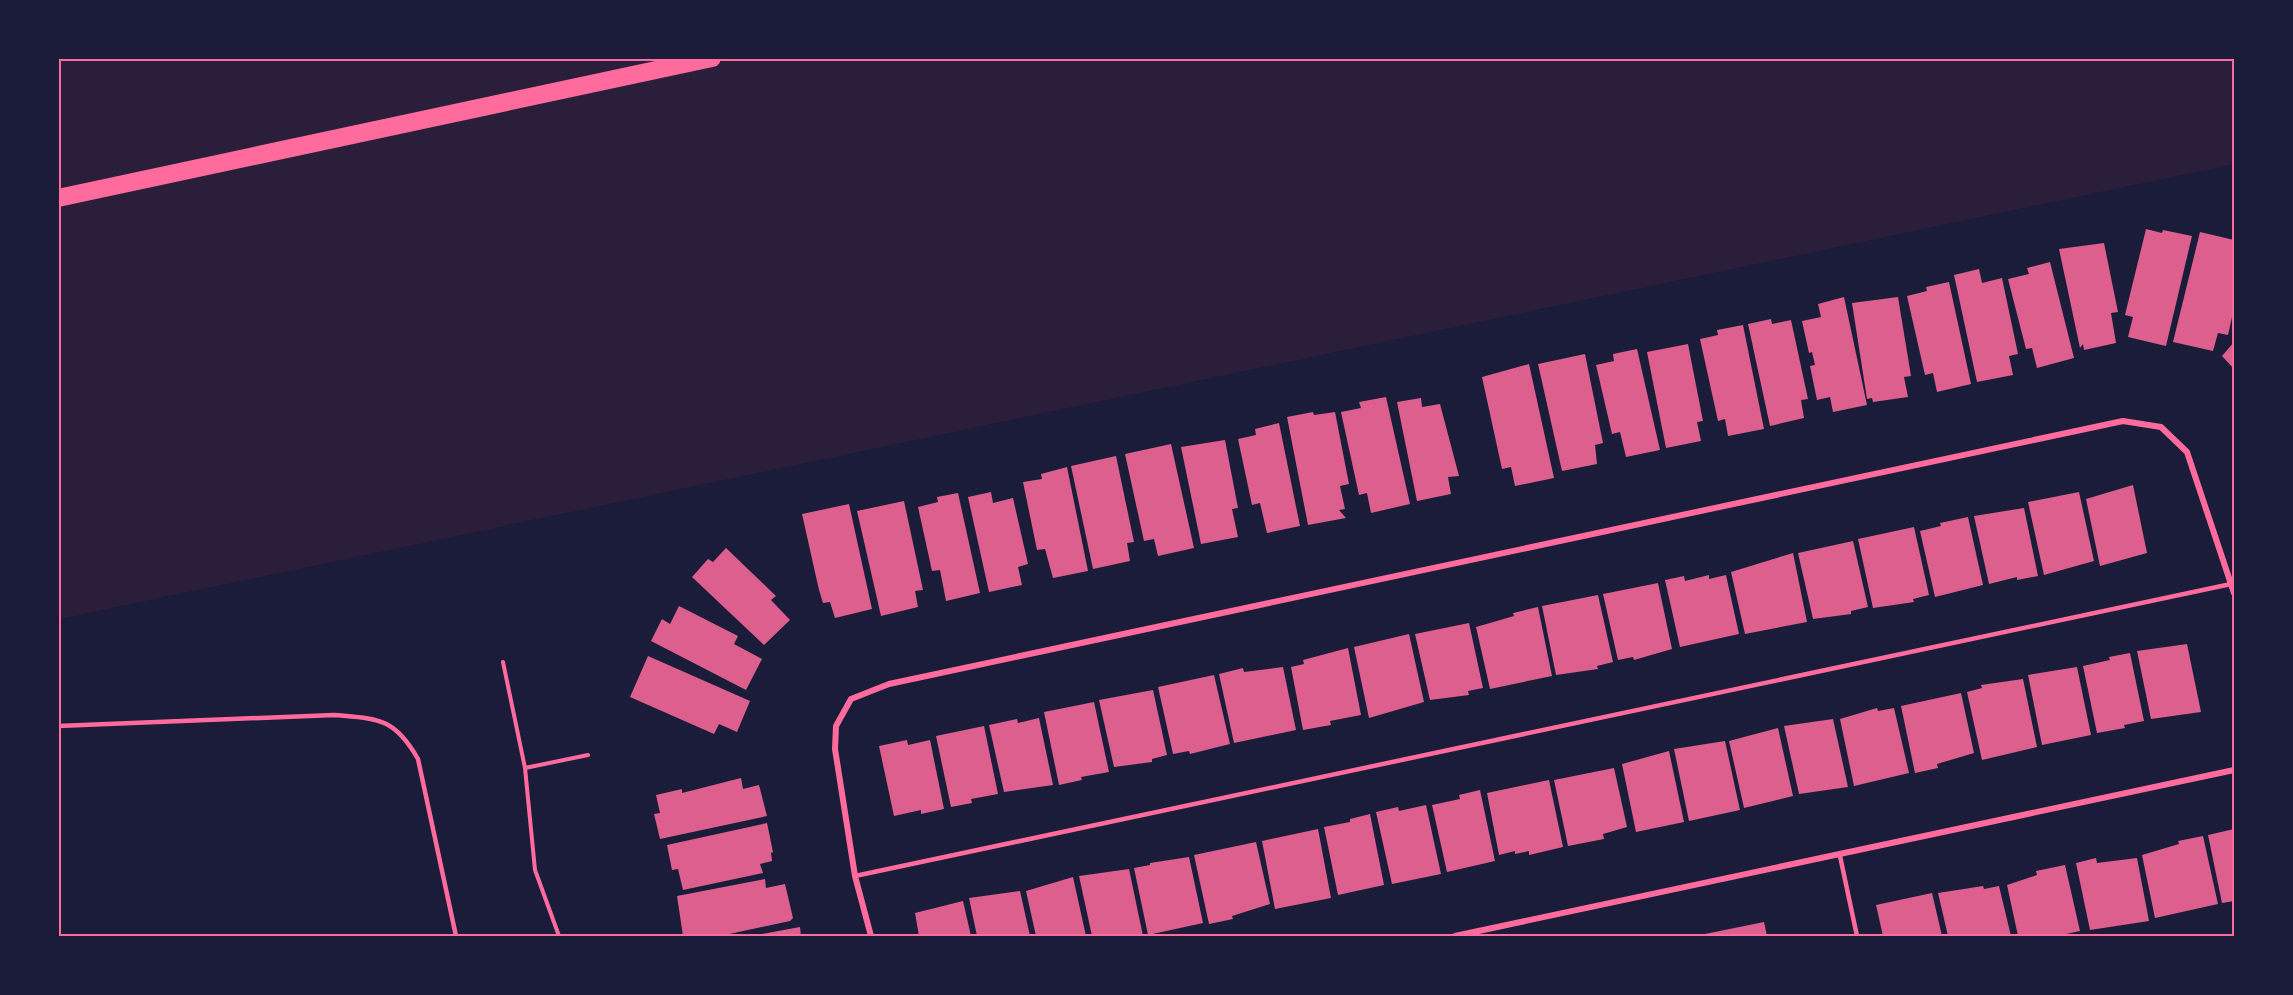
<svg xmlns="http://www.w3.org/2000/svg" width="2293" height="995" font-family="Lora,serif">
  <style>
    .green { fill: #2a1e3b }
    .building { fill: #dd5f8e }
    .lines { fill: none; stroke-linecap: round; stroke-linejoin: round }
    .path { stroke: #ff6b9d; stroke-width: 4 }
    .service { stroke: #ff6b9d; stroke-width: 4.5 }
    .minor { stroke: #ff6b9d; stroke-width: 6 }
    .motorway { stroke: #ff6b9d; stroke-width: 18 }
    .neatline { fill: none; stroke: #ff6b9d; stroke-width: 2 }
  </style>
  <rect width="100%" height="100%" fill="#1b1b3a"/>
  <path class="green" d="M2234,58V164L59,619L58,59Z"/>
  <path class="building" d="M2146,229L2162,233L2163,230L2192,236L2166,346L2128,337L2133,317L2125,315Z
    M2200,232L2234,240V308L2228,335L2218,333L2213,351L2173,342Z
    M2104,243L2118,312L2111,313L2116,343L2084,350L2083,344L2080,348L2059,249Z
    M2050,262L2074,358L2037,368L2032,348L2026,349L2008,279L2029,274L2027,268Z
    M1979,269L1982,283L2002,278L2018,354L2009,356L2013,375L1977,382L1954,275Z
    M1949,282L1971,384L1937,392L1933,373L1925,375L1907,296L1927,291L1926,287Z
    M1844,297L1867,405L1833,412L1830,397L1817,400L1810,366L1815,365L1812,352L1809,353L1802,321L1821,317L1818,304Z
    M1898,297L1911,376L1904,377L1908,397L1873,402L1872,398L1867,399L1852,303Z
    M1771,319L1772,324L1791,320L1808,399L1801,400L1804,418L1770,426L1748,324Z
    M1743,325L1764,429L1728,436L1725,419L1718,421L1700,339L1718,335L1717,330Z
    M2234,342V369L2222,356Z
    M1688,344L1703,421L1697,422L1701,441L1666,448L1647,352Z
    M1637,349L1660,450L1626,457L1620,432L1612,434L1596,365L1614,361L1613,354Z
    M1585,354L1603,443L1595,445L1597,464L1562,471L1538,364Z
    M1529,364L1554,478L1515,486L1511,467L1502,469L1482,377Z
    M1386,397L1410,504L1371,513L1367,493L1359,495L1341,412L1361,408L1359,402Z
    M1421,398L1422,407L1440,404L1459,476L1448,477L1451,494L1417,501L1397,402Z
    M1313,412L1314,415L1335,412L1349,484L1340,486L1345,509L1339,510L1346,518L1308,525L1287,417Z
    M1279,423L1300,526L1267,533L1260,503L1252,505L1238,439L1256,435L1255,429Z
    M1225,440L1238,508L1232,509L1238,537L1201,544L1181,447Z
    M1171,444L1194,548L1158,556L1154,539L1144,541L1125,454Z
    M1116,456L1134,542L1127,543L1130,561L1093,569L1071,466Z
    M1067,467L1088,571L1053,578L1045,549L1037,550L1023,482L1042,479L1041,474Z
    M2133,485L2147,553L2100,566L2086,499Z
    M991,492L993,503L1013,498L1028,564L1018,567L1022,585L989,592L968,497Z
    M2079,492L2094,561L2044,575L2028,502Z
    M958,493L980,593L946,601L940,570L932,571L918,507L938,502L937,497Z
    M904,501L923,590L915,591L918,607L881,616L857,511Z
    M849,504L872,609L835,618L830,602L823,603L819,590L802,514Z
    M2024,508L2038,576L2017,580V577L1989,584L1974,516Z
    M1968,517L1983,585L1935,597L1920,531L1941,526L1940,523Z
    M1914,527L1929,595L1913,599L1914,602L1873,608L1858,539Z
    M1853,541L1868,607L1851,611V614L1813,619L1798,553Z
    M726,548L776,596L771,600L790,620L764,645L692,577L708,559L713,562Z
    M1793,553L1807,622L1745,634L1731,572Z
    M1709,575V579L1726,575L1739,634L1680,647L1665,580L1684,576L1685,581Z
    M1658,583L1672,649L1634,660L1633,657L1618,660L1603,594Z
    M1598,595L1613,662L1597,666L1598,669L1556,675L1542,606Z
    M679,606L738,636L734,644L762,659L746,690L651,641L662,619L670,624Z
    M1538,607L1552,676L1490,689L1476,627L1514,616L1513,613Z
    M1469,623L1483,688L1468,691L1469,695L1430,700L1415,634Z
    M1409,634L1424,702L1369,718L1354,647Z
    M2187,644L2201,712L2151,719L2137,651Z
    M1348,648L1361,715L1330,721L1331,725L1303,730L1291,667L1304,664L1303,660Z
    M2130,653L2144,721L2124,725L2125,728L2097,733L2083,666L2110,660L2109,657Z
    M648,656L750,701L737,732L719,724L714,734L630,697Z
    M1283,667L1296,730L1234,743L1219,674L1243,668L1244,672Z
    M2077,667L2091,735L2042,745L2028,675Z
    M1214,675L1230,744L1190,754L1189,751L1173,754L1158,687Z
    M2023,679L2037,747L1982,760L1967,692L1982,688L1981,685Z
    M1153,690L1167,755L1152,759V762L1114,767L1099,700Z
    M1961,693L1974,753L1937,764L1938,768L1915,773L1901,706Z
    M1094,702L1109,772L1081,777L1082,780L1059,785L1044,712Z
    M1877,708L1878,711L1894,708L1909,773L1854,786L1840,719Z
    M1039,718L1053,785L1004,792L989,725L1017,719L1018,723Z
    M1833,719L1848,787L1799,794L1784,726Z
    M984,726L998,794L971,799L972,803L951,807L936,736Z
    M1778,728L1793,796L1744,808L1729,741Z
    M907,740L908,745L930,740L944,809L921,814V810L894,816L879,746Z
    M1725,741L1740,810L1689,821L1674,749Z
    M1669,751L1684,822L1636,832L1622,764Z
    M1614,768L1627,827L1603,834L1604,839L1568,846L1554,780Z
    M741,778L743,789L759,785L767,816L660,839L654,814L660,813L656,795L682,789V793Z
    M1549,780L1563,847L1529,855V851L1515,854V851L1499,855L1487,793Z
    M1480,790L1495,861L1447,872L1432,805L1460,799L1459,795Z
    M1426,805L1441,874L1392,884L1376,812L1398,807L1399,811Z
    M1370,814L1384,885L1338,895L1324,827L1350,822V819Z
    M767,823L773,852L771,853L772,861L760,864L763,873L683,890L678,869L672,870L667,845Z
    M1318,829L1331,898L1275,909L1262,841Z
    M2234,829V901L2222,903L2208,835Z
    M2203,836L2218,904L2155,918L2142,855L2179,844L2178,841Z
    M1256,842L1270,904L1232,916L1233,919L1209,924L1194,855Z
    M1189,857L1203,923L1148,935L1134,868L1150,865V863Z
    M2096,858L2097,863L2137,858L2149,921L2090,930L2076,863Z
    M2065,865L2080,931L2057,936H2018L2007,885L2037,875L2036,871Z
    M1129,869L1143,936H1092L1079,876Z
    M1073,877L1086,936H1036L1026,891Z
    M765,879L766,888L785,884L793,918L790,921L720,936H683L677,896Z
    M1983,886L1984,889L1999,886L2011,936H1948L1938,893Z
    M1020,891L1030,936H977L969,898Z
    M1932,893L1942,936H1883L1876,905Z
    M963,901L971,936H919L915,913Z
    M1764,922L1767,936H1701L1700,935Z
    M800,927L801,936H757V935Z"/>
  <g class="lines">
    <path class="path" d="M503,662L525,768L535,870L559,936
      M525,768L588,755"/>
    <path class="service" d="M58,726L334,715C378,719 394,717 418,759L456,936
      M1840,856L1857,936
      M855,876L2231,584"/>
    <path class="minor" d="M871,936L855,876L835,749L836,726L851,699L889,684L2123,421L2161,427L2187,452L2234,593
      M1455,936L2234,770"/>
    <path class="motorway" d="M58,198L712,58"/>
  </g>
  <rect width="2293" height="995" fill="none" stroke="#1b1b3a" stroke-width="120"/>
  <rect x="60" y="60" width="2173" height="875" class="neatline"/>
</svg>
